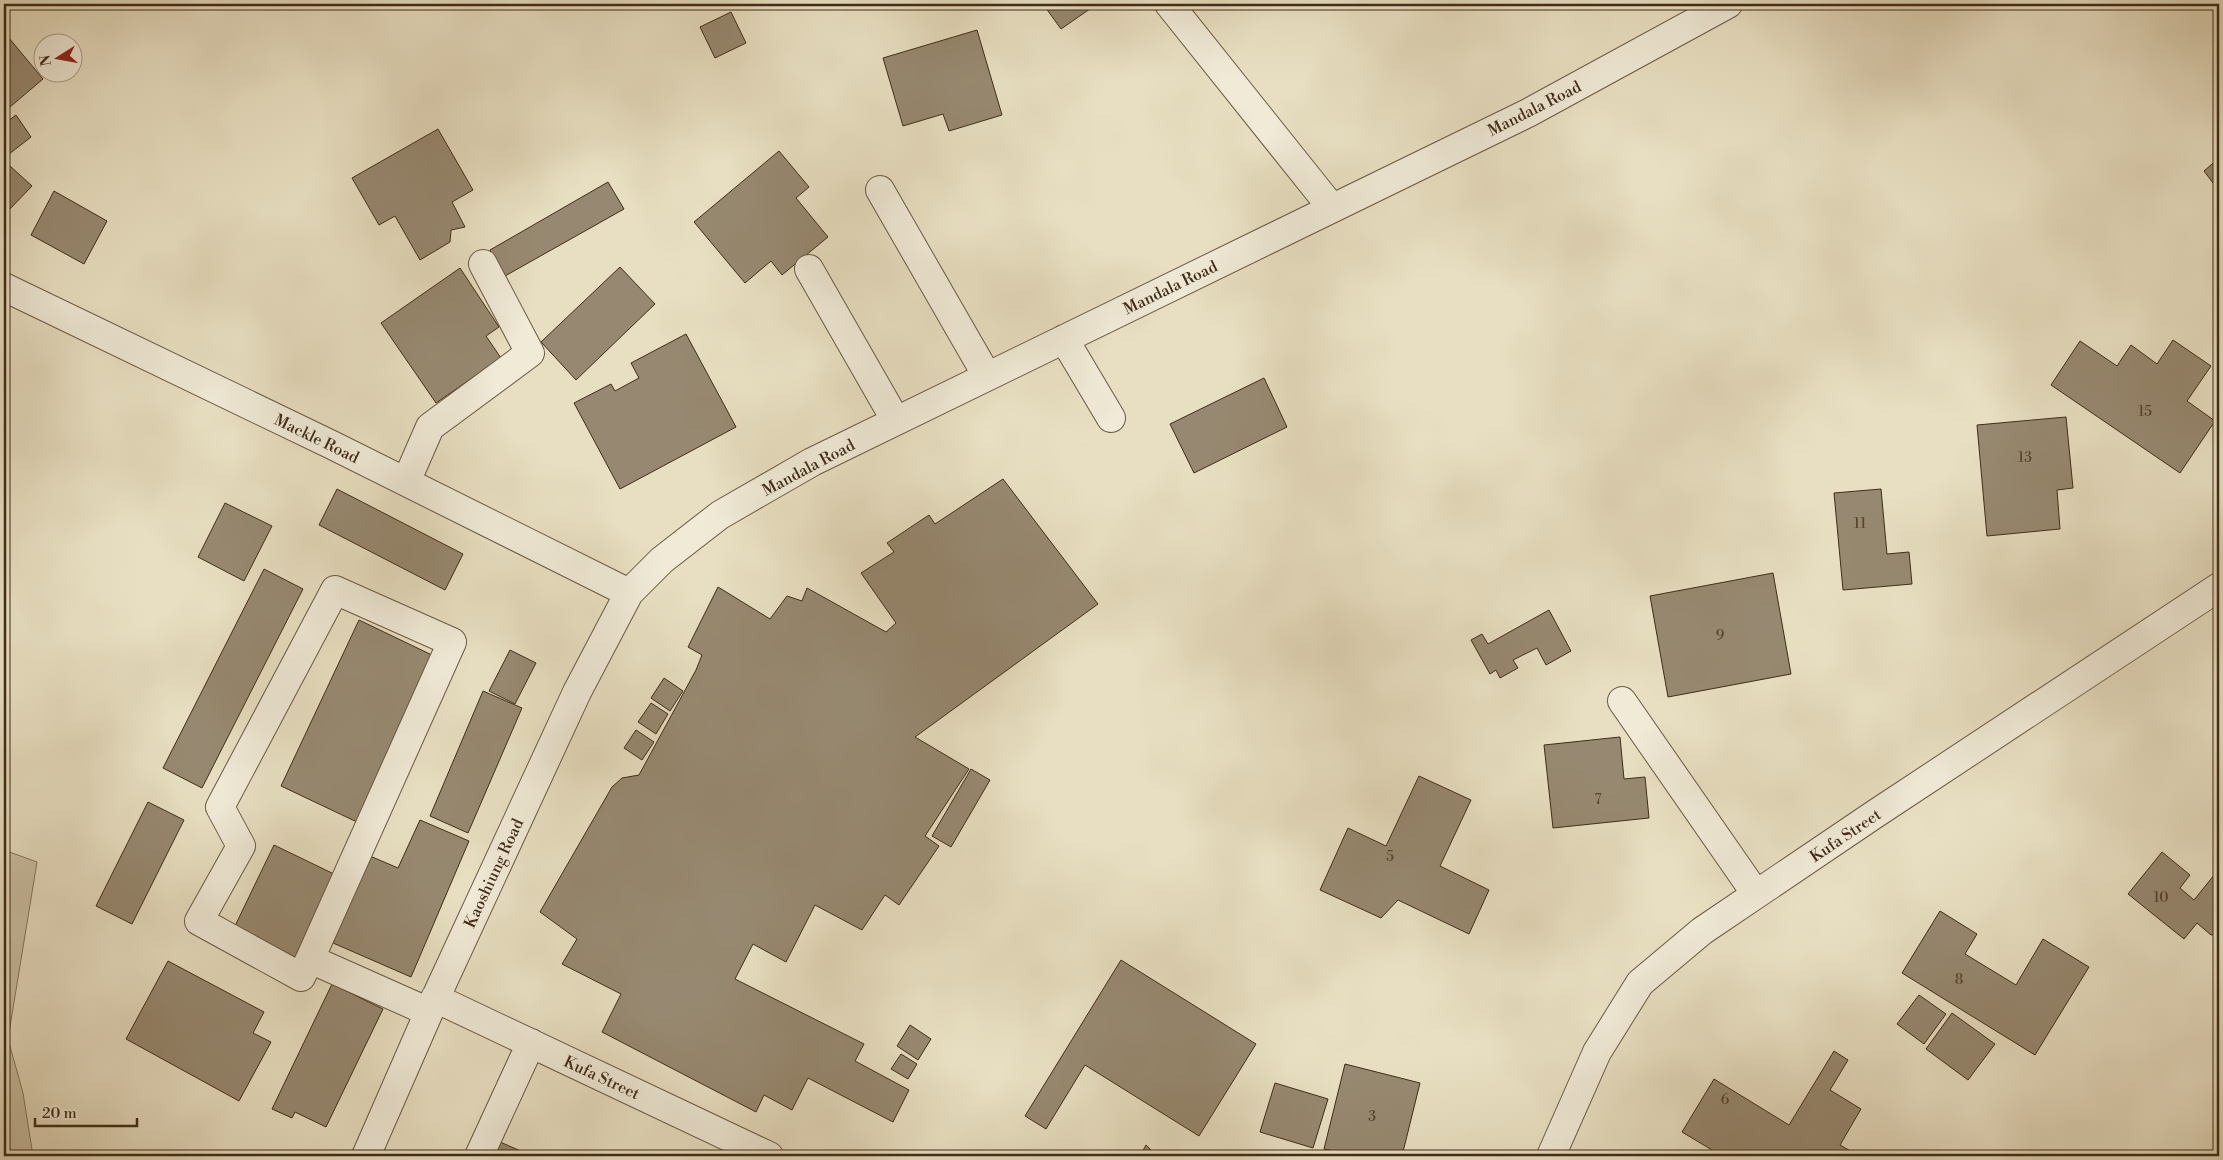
<svg xmlns="http://www.w3.org/2000/svg" width="2223" height="1160" font-family="'Libre Bodoni',serif">
  <style>
    .green { fill: #cbc1a5; stroke: #86765f }
    .building { fill: #978971; stroke: #402c19 }
    .lines { fill: none; stroke-linecap: round; stroke-linejoin: round }
    .minor-casing { stroke: #6a5943; stroke-width: 30 }
    .minor { stroke: #f0ead7; stroke-width: 28 }
    .labels { text-anchor: middle; stroke-width: 4; stroke-linejoin: round; paint-order: stroke }
    .number-label { font-size: 14px; fill: #56432f }
    .street-label { font-size: 16px; fill: #402c19; stroke: #f0ead7 }
  </style>
  <rect width="100%" height="100%" fill="#e8dfc2"/>
  <filter id="stains"><feTurbulence type="fractalNoise" baseFrequency=".004" numOctaves="4"/><feColorMatrix values="0 0 0 0 .2 0 0 0 0 .09 0 0 0 0 .02 0 0 0 .5 -.17"/></filter>
  <radialGradient id="worn" r=".72"><stop offset=".6" stop-color="#630" stop-opacity="0"/><stop offset="1" stop-color="#630" stop-opacity=".3"/></radialGradient>
  <path class="green" d="M4,850L37,862L8,1039L23,1093L33,1156H4Z"/>
  <path class="building" d="M1043,4H1097L1061,29Z
    M731,12L746,43L715,58L700,27Z
    M977,30L1002,115L949,131L943,114L903,126L883,58Z
    M4,32L43,79L4,112Z
    M16,115L31,137L4,158V124Z
    M438,129L473,190L452,202L465,227L451,230L450,242L420,260L395,216L379,225L352,178Z
    M779,151L809,187L796,198L828,237L782,275L771,261L745,283L694,222Z
    M2219,158V191L2204,171Z
    M10,166L32,186L7,212L4,209V173Z
    M608,182L624,209L505,276L490,250Z
    M54,191L107,221L84,264L31,235Z
    M620,267L655,304L576,380L541,342Z
    M460,268L499,327L486,336L501,358L436,403L381,323Z
    M686,334L736,427L620,489L574,403L611,384L615,391L639,378L631,363Z
    M2173,340L2211,366L2187,401L2215,421L2180,473L2051,385L2080,341L2117,366L2131,345L2157,364Z
    M1264,378L1287,427L1194,473L1170,424Z
    M2066,417L2073,488L2057,490L2060,529L1987,536L1977,425Z
    M1003,479L1098,604L915,737L969,769L925,836L939,846L899,905L885,895L862,930L815,905L786,962L753,944L735,979L864,1044L855,1061L909,1090L893,1122L808,1078L792,1110L764,1095L756,1112L602,1032L621,994L562,964L577,939L540,912L612,787L622,778L639,775L696,670L702,655L688,647L718,587L770,619L787,596L802,601L807,588L886,632L896,623L861,573L894,552L887,543L929,515L935,524Z
    M337,489L463,554L445,590L319,525Z
    M1881,489L1887,554L1909,552L1912,584L1843,590L1834,493Z
    M225,503L272,526L244,581L198,557Z
    M264,569L303,589L202,788L163,768Z
    M1773,573L1791,674L1668,697L1650,596Z
    M1549,610L1571,651L1546,665L1537,648L1513,660L1518,668L1500,678L1496,670L1490,674L1471,640L1482,634L1488,644Z
    M359,620L436,657L359,823L281,786Z
    M510,650L536,663L515,704L489,691Z
    M664,678L683,691L670,711L651,698Z
    M483,691L522,708L468,833L430,816Z
    M651,703L668,714L656,734L638,722Z
    M636,730L654,742L642,760L624,748Z
    M1620,737L1624,779L1645,777L1649,818L1553,828L1544,745Z
    M971,769L990,780L951,847L932,836Z
    M1419,776L1471,800L1440,866L1489,890L1469,934L1398,900L1381,918L1320,890L1348,828L1386,846Z
    M148,802L184,820L132,924L96,906Z
    M420,820L469,841L411,977L333,943L370,856L398,868Z
    M274,845L336,875L295,959L234,928Z
    M2162,852L2190,875L2180,888L2194,900L2219,869V934L2211,935L2197,923L2184,939L2128,894Z
    M1940,911L1977,934L1965,954L2016,985L2043,939L2089,967L2035,1055L1902,973Z
    M1121,960L1256,1044L1199,1136L1085,1065L1046,1129L1025,1116Z
    M168,961L264,1012L253,1033L271,1042L239,1101L126,1039Z
    M332,984L383,1009L326,1127L295,1112L292,1118L272,1109Z
    M1919,995L1946,1014L1924,1044L1897,1024Z
    M1952,1013L1995,1044L1968,1080L1926,1049Z
    M910,1025L931,1039L918,1060L897,1046Z
    M1834,1051L1848,1060L1830,1090L1861,1109L1840,1145L1859,1156H1722L1682,1132L1714,1079L1789,1125Z
    M901,1054L917,1064L908,1079L891,1069Z
    M1345,1064L1420,1083L1402,1156H1353L1324,1149Z
    M1275,1083L1328,1099L1313,1148L1260,1132Z
    M491,1138L532,1156H483Z
    M1146,1145L1157,1156H1140Z"/>
  <g class="lines">
    <g class="minor-casing">
      <path id="minor" d="M1169,4L1332,208
        M880,190L987,376
        M809,269L896,421
        M4,287L332,445L629,593
        M1064,339L1111,418
        M406,482L430,427L530,353L483,264
        M1622,701L1756,894
        M310,959L301,977L199,921L241,846L220,807L335,590L452,642L310,959L429,1012
        M435,998L769,1156
        M366,1156L429,1012L577,692L629,593L662,560L720,515L812,462L1528,113L1728,4
        M479,1156L531,1043
        M1551,1156L1597,1052L1640,983L1702,931L1875,814L2219,587"/>
    </g>
    <use href="#minor" class="minor"/>
  </g>
  <g class="labels">
    <g class="number-label">
      <text x="2145" y="416">15</text>
      <text x="2025" y="462">13</text>
      <text x="1860" y="528">11</text>
      <text x="1720" y="640">9</text>
      <text x="1598" y="804">7</text>
      <text x="1390" y="861">5</text>
      <text x="2161" y="902">10</text>
      <text x="1959" y="984">8</text>
      <text x="1725" y="1104">6</text>
      <text x="1372" y="1121">3</text>
    </g>
    <g class="street-label">
      <text transform="translate(1534 108) rotate(-27)" y="6">Mandala Road</text>
      <text transform="translate(1170 287) rotate(-26)" y="6">Mandala Road</text>
      <text transform="translate(317 438) rotate(26)" y="6">Mackle Road</text>
      <text transform="translate(808 467) rotate(-28)" y="6">Mandala Road</text>
      <text transform="translate(1845 835) rotate(-34)" y="6">Kufa Street</text>
      <text transform="translate(493 873) rotate(-65)" y="6">Kaoshiung Road</text>
      <text transform="translate(602 1077) rotate(25)" y="6">Kufa Street</text>
    </g>
  </g>
  <rect width="2223" height="1160" fill="none" stroke="#e8dfc2" stroke-width="20"/>
  <rect x="5" y="5" width="2213" height="1150" fill="none" stroke="#402c19" stroke-width="2.5"/>
  <rect x="10" y="10" width="2203" height="1140" fill="none" stroke="#402c19"/>
  <g transform="translate(58 58) rotate(259)"><circle r="24" fill="#f0ead7" stroke="#aa9e8b"/>
  <path d="M0-4L9 19L0 12L-9 19Z" fill="#8f2418"/>
  <text y="-8" font-size="14" font-weight="bold" text-anchor="middle" fill="#402c19">N</text>
  </g>
  <path d="M35 1118v8h102v-8" fill="none" stroke="#402c19" stroke-width="2.5"/>
  <text x="42" y="1118" font-size="15" fill="#402c19" stroke="#f0ead7" stroke-width="4" paint-order="stroke">20 m</text>
  <rect width="100%" height="100%" filter="url(#stains)"/>
  <rect width="100%" height="100%" fill="url(#worn)"/>
</svg>
